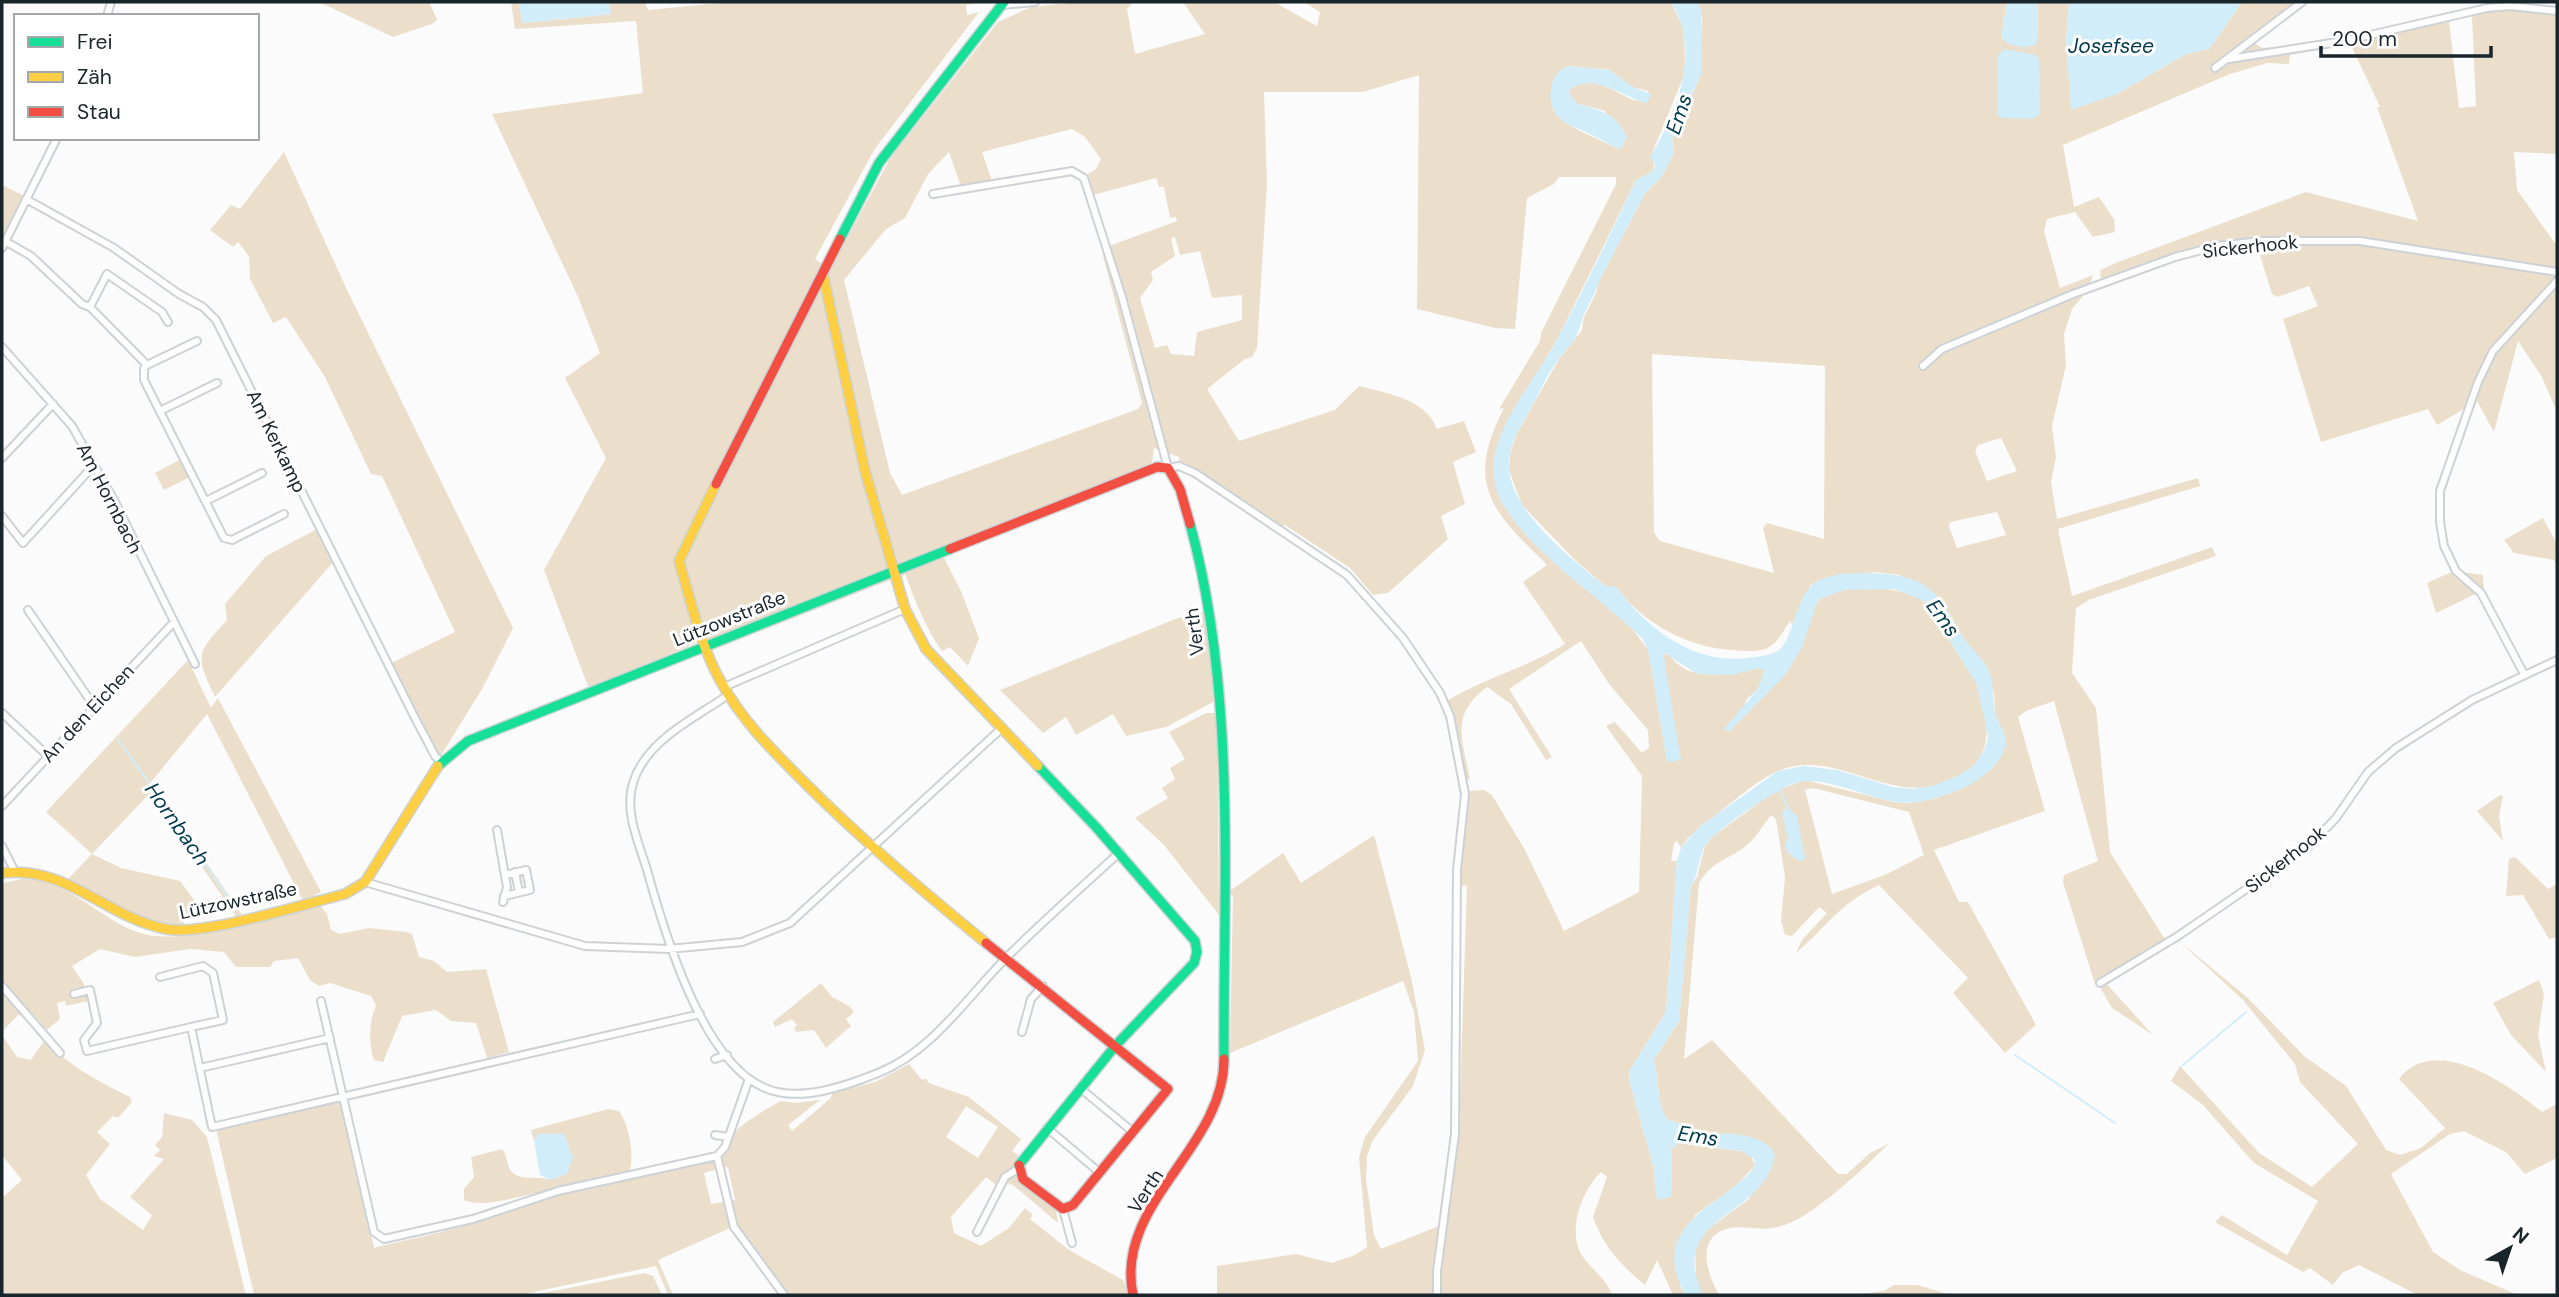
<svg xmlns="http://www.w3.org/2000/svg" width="2559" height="1297" font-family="'DM Sans',sans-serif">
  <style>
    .green { fill: #ebdfcb; fill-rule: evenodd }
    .water { fill: #d2edfa }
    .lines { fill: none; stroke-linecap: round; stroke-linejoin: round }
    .stream { stroke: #d2edfa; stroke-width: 2 }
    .street-casing { stroke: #ccd2d5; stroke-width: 10 }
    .fast-casing { stroke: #ccd2d5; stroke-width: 12 }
    .slow-casing { stroke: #ccd2d5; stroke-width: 12 }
    .jam-casing { stroke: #ccd2d5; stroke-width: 12 }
    .street { stroke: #fefefe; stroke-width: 6 }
    .fast { stroke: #16e098; stroke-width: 9 }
    .slow { stroke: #ffcf43; stroke-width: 9 }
    .jam { stroke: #f24e42; stroke-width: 9 }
    .labels { text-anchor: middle; stroke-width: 6; stroke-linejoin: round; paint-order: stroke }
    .street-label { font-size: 19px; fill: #18252b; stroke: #fff }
    .water-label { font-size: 21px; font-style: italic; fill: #003a4e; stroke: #fff }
  </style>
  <rect width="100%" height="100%" fill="#fbfbfb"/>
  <path class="green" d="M319,2H429L437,19L434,23L393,37Z
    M511,2H519L522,23L611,14L609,2H645L648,10L730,2H986L966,5L967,15L979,12L874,150L815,259L830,270L891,157L998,22L1031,7L1078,2H1133L1127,9L1135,54L1205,34L1183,2H1274L1317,26L1320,12L1304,2H1671L1684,29L1685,73L1653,151L1654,171L1636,180L1558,338L1501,436L1494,457L1500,499L1510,515L1556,563L1629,624L1648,650L1661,655L1668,653C1690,686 1728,672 1760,668L1765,671L1758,689L1746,700L1743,718C1762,693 1785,677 1800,650C1808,635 1808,606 1823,597C1845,584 1905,585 1925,602C1935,610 1939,623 1945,633C1952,646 1961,656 1969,669C1984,694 1998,745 1972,767C1904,824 1842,743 1778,771C1751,783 1713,819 1688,838L1681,848L1677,841L1674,843L1671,861H1677L1666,1012L1630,1070L1629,1080L1653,1165L1657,1199L1671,1197L1672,1149L1678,1143L1742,1151L1750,1154L1755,1165L1737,1185L1695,1215L1680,1286L1685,1295H1673L1657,1260L1645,1285C1620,1264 1604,1248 1593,1217L1607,1177L1601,1172C1582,1190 1566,1232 1583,1257C1593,1271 1606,1278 1612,1295H1440L1439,1271L1459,1127L1467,885L1460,887L1468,791L1484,790L1492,795L1525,850L1564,931L1639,892L1642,776L1606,726L1615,722L1642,753L1649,748L1648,730L1609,684L1581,641L1509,689L1552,757L1546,760L1511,704L1487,687C1449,716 1463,739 1470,780L1463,777L1445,702C1484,678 1526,668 1565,644L1523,582L1547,565C1492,511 1464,485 1504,408L1499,409L1540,341L1541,333L1616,184V177H1559L1554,184L1527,198L1515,329L1495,328L1417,309L1419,75L1363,92H1264L1267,184L1257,348L1252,357L1245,359L1207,389L1239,441L1335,410L1359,386C1388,394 1425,398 1437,429L1464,421L1476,452L1453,462L1465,504L1441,516L1448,539L1388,593L1373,595L1350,568L1285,525L1281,529L1179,466V457L1154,448L1152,463L940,550L961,591L979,638L968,666L950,647L942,651C924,626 916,602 905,574L898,580H890L700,655L698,642L589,689L544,570L606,458L565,378L600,353L579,299L492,114L643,93L636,21L515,29ZM1567,66L1610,70L1632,87L1648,91L1650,97L1636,101C1612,92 1593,71 1568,91L1576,103L1605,111L1619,149C1599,139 1574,131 1558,116ZM1072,129L1085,137L1101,159L1096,169L1088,174L1093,195L1156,178L1159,187H1164L1170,218L1176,217L1177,221L1109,246L1111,255L1103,256L1142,403L1138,409L902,495L890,473L844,280L886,229L905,218L928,174L949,152L961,187L992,181L982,152ZM1175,237L1180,255L1200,251L1212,298L1242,295V320L1197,332L1194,356L1171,354L1167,345L1155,348L1140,298L1153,280L1151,272L1175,256L1171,238Z
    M1697,2H2007L2001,37L2037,42L2038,2H2069L2066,44L2117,94L2186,54L2209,49L2242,2H2307L2255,43L2262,48L2291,46L2289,64L2267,63L2230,74L2063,145L2074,207L2099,197L2114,219L2115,232L2093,237L2075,212L2047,219L2044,231L2060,288L2093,275L2088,290L2072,309L2064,334L2066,365L2052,426L2056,457L2051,482L2057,519L2198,478L2200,486L2058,529L2072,596L2212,547L2216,556L2089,600L2076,608L2072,673L2096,708L2110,852L2166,941L2095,984L2063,882L2064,875L2098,861L2054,701L2026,711L2018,717L2045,811L1934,850L1959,902H1968L2036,1025L2005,1053L1953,993L1968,978L1879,885C1837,905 1829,925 1796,953L1802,940L1827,913L1819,907L1792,936L1785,935L1781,921L1785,877L1776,819L1771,815C1763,825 1756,838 1746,846C1725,862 1713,860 1699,883L1684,1059L1712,1040L1838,1174H1847L1870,1153L1890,1143C1864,1167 1808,1224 1773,1228C1756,1231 1735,1222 1719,1232C1696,1246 1710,1278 1719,1295H1702L1696,1279L1695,1247L1700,1235L1749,1199L1770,1147L1744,1136L1700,1131L1667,1119C1654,1098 1661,1074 1653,1061L1679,1021L1691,886L1697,877L1705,846L1712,837L1775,791L1805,780L1894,802L1910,803L1938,798L2006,739L1995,714L1994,692L1981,659L1970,650L1948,611L1899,575L1875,572L1819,580L1810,586L1792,625L1790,621C1783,631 1778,644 1765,649C1756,652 1742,651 1732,650C1686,647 1643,623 1615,586H1605L1574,559L1522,505L1509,470L1510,453L1517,433L1559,359L1582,330L1584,317L1596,293L1598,283L1644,195L1662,176L1674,153L1672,139L1699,79L1702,17ZM1652,354L1825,366L1824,539L1767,523L1763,528L1774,573L1660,541L1654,533ZM2001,438L2017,471L1987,481L1975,451L1978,445ZM1997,512L2006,535L1957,548L1949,527L1950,522ZM1813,788L1909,812L1924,855L1887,874L1832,894L1805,790Z
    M2486,2L2557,14V154L2514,152L2517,190L2557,246V412L2542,377L2518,341L2494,432L2477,401L2437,425L2428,409L2321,442L2283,319L2318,306L2309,286L2277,297L2272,294L2259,252L2263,244L2309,240L2307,237L2253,239L2198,248L2101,279L2100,270L2118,262L2306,192L2418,221L2377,107H2380L2350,43L2449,21L2459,108L2476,106L2472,16Z
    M284,152L347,290L513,628L482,689L440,757L434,751L387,665L455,632L382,476L371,474L325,377L286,317L273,323L250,279L249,256L238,242L233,247L210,230L231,205L240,209Z
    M2,185L22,195V200L2,243Z
    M181,459L190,477L164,490L155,473Z
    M2543,518L2557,544V565L2554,560L2514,553L2504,540Z
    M319,528L335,560L215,697C195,655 196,654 227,620L225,604L266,556Z
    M2454,571L2483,575L2484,590L2436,613L2427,583Z
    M1206,611L1216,695L1213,702L1166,727L1126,736L1113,714L1076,735L1066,717L1043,733L1000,690L1178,618Z
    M188,660L211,708L218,698L321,892L303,901L207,714L151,782L243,916L237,918L151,792L92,854L121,868L180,881L195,901L182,927L142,919L68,879L92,854L46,812Z
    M1206,713H1217L1219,915L1164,845L1135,818L1168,798L1162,788L1175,779L1170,768L1185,759L1169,732Z
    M2500,795L2503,796L2499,816L2503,841L2477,811Z
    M1374,835L1411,977L1425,1050L1413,1086L1373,1140L1367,1156L1366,1179L1374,1235L1381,1249L1439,1226L1435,1295H1217V1266L1296,1254L1332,1263L1355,1255L1367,1247L1359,1157L1365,1137L1418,1061L1414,1012L1403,981L1230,1053L1233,896L1227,893L1283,853L1301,883Z
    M2515,857L2548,889L2557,884V937L2549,939L2523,895L2506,896L2509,859Z
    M23,879C67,878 100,920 140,933C184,947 274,916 320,905L327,914L331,930L340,934L369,928L407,932L412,934L419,957L434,961L447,972L486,969L509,1052L487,1058L476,1023L451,1021L436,1010L402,1016L383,1062L374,1060C368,1043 369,1022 376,1005L371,996L330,983L319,986L310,980L298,958L274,961L270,967H236L224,952L190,949L135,957L100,949L72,966L84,984L88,1001L66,1006L65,1001L57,1003L60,1019L47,1030L32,1013L18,1015L2,1032V883Z
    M2178,940L2249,999L2304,1056L2346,1086L2386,1150L2400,1155L2421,1148L2445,1128L2399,1079C2435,1032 2509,1085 2542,1112L2557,1104V1158L2525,1174L2506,1152L2464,1131L2450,1134L2391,1174L2433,1252L2460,1270L2518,1295H2418L2359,1265L2342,1273L2333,1285L2310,1268L2303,1272L2215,1222L2222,1215L2287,1255L2318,1201L2254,1163L2202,1104L2171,1081L2180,1066L2259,1153L2312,1187L2358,1144L2300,1082L2295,1064L2243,1000Z
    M2539,980L2544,994L2538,1035L2546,1072L2511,1035L2493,1003Z
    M2105,982L2153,1035L2112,1008L2101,989Z
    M821,983L832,997L849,1006L854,1012L846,1019L851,1026L826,1048L814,1030L796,1032L794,1028L797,1025L792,1019L775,1027L773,1022Z
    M2,1035L17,1057L31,1060L45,1039C68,1066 98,1081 130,1097L132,1102L118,1118L113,1116L97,1132L110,1144L86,1175L100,1199L143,1230L152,1215L130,1197L164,1159L154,1156L160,1150L155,1145L162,1137L164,1113L192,1120L207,1137L246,1295H2V1198L22,1180L2,1155Z
    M909,1064L922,1080L925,1078L929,1083L969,1097L1021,1139L1012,1151L1018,1155L1014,1175L1056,1211L1058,1223L1013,1185L1007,1183L1002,1190L986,1177L951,1217L954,1233L981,1246L1009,1228L1025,1208L1033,1215L1030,1219L1069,1250L1123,1280L1129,1295H790L737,1225L658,1260L673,1295H668L656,1266L520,1295H254L216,1129L341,1100L374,1248C398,1241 485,1226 497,1210L553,1191C528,1192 486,1210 464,1200V1189L474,1177L471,1157L502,1149C508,1156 506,1164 511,1171C519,1182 539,1175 550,1180L538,1134L534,1141L531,1130L608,1109L619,1111C629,1124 636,1160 628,1174L715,1157L718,1169L704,1173L711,1204L735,1200L728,1167L723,1168C719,1132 753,1118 780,1101L795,1103L820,1100L788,1125L792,1131L831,1098L832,1093L875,1082ZM966,1106L998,1127L978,1158L946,1137Z
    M644,1273L653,1276L662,1295H533Z
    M1894,1285H1917L1951,1295H1855L1884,1291Z"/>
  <path class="water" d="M519,2H609L611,14L522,23Z
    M1671,2H1697L1701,10L1702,72L1672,139L1674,153L1662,176L1644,195L1598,283C1595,296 1587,305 1583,317C1575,344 1573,340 1557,361C1547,375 1539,393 1531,408C1523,422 1514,436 1510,452C1498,504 1570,557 1605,586H1615C1649,630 1695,667 1753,657C1764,656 1775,655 1782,647C1796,629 1796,595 1816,582C1832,571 1875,572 1894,575C1933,580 1944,603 1961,634C1969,648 1983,657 1989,671C1995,685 1992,699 1995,713C1997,721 2004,729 2005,738C2009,761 1978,782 1959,790C1938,798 1915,806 1892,801C1866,797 1819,774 1795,783C1778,788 1712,832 1705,846C1698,859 1699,873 1691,886L1679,1021L1653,1061C1661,1075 1654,1098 1667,1119C1677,1123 1688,1127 1699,1130C1723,1137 1761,1128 1775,1155C1764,1220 1665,1214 1703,1295H1685C1650,1228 1709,1211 1749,1174L1755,1165L1754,1159L1742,1151L1678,1143L1672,1149L1671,1197L1657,1200L1653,1165L1629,1080L1630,1070L1666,1012L1677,861L1681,848L1699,827L1778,771L1804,766L1837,770L1893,787L1912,789L1933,786L1959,775L1973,766L1984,751L1988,737L1977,685L1926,602L1895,589L1844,590L1818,600L1802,647L1786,674L1729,732L1724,729L1758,689L1764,671L1760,668L1731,675L1697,674L1663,652L1681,760L1667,762L1648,650L1642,638C1601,598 1529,552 1501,501C1494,488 1492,469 1495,454C1505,411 1538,376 1558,338C1585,287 1611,233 1636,180L1654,171L1655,165L1650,157C1677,113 1702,49 1671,2Z
    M2007,2H2038L2037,42L2034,46C2022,48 2009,47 2001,37Z
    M2069,2H2242L2209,49L2186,54L2117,94L2071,110L2066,44Z
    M2005,49L2035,55L2039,59L2040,114L2033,119L2000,118L1997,113V56Z
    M1567,66L1610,70L1632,87L1651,94L1647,103C1621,97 1594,70 1568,91L1576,103C1598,110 1617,113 1627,137L1621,149C1612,147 1605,141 1596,137C1574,124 1546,124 1551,88C1553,77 1557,72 1567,66Z
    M1787,806L1797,817L1805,858L1801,862L1789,854L1785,846L1788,838L1782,813Z
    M538,1134H564L573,1157L567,1174L550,1180L540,1175L534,1141Z"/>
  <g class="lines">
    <path class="stream" d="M118,739L236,909
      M1779,788L1787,806
      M2015,1055L2115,1123
      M2183,1065L2246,1012"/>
    <g class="street-casing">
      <path id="street" d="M1002,5L1035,2
        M107,16L111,2
        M2229,59L2344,41L2487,8L2510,6L2557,11
        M2215,68L2302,2
        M933,194L1072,171L1084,178L1122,297L1168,468L1179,466L1195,473L1347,575L1403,638L1440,693L1450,716L1465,794L1457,870L1455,1134L1437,1271V1295
        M26,199L114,248L179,294L203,307L216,320L416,720L435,756L441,762
        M5,241L31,256L82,304L90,307L147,365L144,368V380L224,538L232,540L284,514
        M2,248L57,138
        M90,307L107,274L162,312L168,322
        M2,347L72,426L115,502L195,664
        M147,365L197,341
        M1923,366L1942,349L2073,294L2175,257L2217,246L2261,241H2360L2557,272
        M160,411L217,383
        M2,458L53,404
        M206,501L262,473
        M2,516L23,543L94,465
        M28,610L94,706
        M2524,674L2481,593L2456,571L2444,546L2440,522V491L2478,382L2493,351L2557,281
        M724,687L905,609
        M728,695C694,719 646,740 633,783C624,812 639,843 647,870C664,931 702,1062 765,1088C799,1103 846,1086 878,1073C933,1051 967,997 1007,957C1043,921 1082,887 1120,852
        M2,713L48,756
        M2,806L174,622
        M497,830L507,887L503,902
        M2,846L14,870
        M515,872L519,892
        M365,882L585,946L669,949L742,942L790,923L1002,728
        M504,896L530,890L526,870L505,875
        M160,977L203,966L213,973L223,1020L191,1027L212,1127L700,1014
        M2100,983L2178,936L2309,846L2336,818L2368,772L2396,748L2472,700L2557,660
        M2,986L60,1053
        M74,994L90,990L97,1023L84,1040L87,1051L191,1027
        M321,1001L374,1232L384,1239L473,1219L558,1191L717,1156L725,1147L749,1079
        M1022,1032L1031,999L1043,986
        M715,1059L727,1055
        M200,1068L330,1038
        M1080,1088L1133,1132
        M1047,1128L1099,1172
        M715,1135L728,1137
        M717,1156L734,1227L784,1295
        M1063,1209L1072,1243
        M977,1232L1005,1177L1018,1169"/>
    </g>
    <g class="fast-casing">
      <path id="fast" d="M840,239L879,163L1004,2
        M1190,524C1237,694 1223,884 1224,1059
        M438,766L468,741L950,549
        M1019,1165L1116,1045L1194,963L1197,952L1195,941L1096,827L1038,766"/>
    </g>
    <g class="slow-casing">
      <path id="slow" d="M823,274L865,471L905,609L926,649L1038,766
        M716,484L679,561C691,601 700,645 721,682C742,721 775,753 806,784C863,841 924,892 986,943
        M2,873C67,865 105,917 166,929C204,936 304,904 345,894L365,882L438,766"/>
    </g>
    <g class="jam-casing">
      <path id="jam" d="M716,484L840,239
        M950,549L1157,467L1168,468L1180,489L1190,524
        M986,943L1168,1089L1073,1205L1063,1209L1023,1179L1019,1165
        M1133,1295C1114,1203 1224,1149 1224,1059"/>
    </g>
    <use href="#street" class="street"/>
    <use href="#fast" class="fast"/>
    <use href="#slow" class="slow"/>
    <use href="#jam" class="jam"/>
  </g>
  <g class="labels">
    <g class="street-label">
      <text transform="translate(2250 246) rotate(-6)" y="7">Sickerhook</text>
      <text transform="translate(277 441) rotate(64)" y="7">Am Kerkamp</text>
      <text transform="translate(110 498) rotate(63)" y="7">Am Hornbach</text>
      <text transform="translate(729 618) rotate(-22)" y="7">Lützowstraße</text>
      <text transform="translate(1194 632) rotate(-97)" y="7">Verth</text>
      <text transform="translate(87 713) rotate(-47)" y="7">An den Eichen</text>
      <text transform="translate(2285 859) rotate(-38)" y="7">Sickerhook</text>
      <text transform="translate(238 900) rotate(-12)" y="7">Lützowstraße</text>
      <text transform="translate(1145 1191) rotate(-57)" y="7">Verth</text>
    </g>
    <g class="water-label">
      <text x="2111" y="53">Josefsee</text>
      <text transform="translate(1679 114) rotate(-71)" y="7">Ems</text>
      <text transform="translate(1943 618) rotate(54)" y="7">Ems</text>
      <text transform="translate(177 824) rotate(55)" y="7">Hornbach</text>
      <text transform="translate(1698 1136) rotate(9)" y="7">Ems</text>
    </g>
  </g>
  <rect width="2559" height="1297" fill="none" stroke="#18252b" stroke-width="7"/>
  <rect x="14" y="14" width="245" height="126" fill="#ffffff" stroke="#a3a8aa" stroke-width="2"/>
  <rect x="28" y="37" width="35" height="10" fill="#16e098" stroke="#a3a8aa" stroke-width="2"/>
  <text x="77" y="49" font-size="21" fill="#18252b">Frei</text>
  <rect x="28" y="72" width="35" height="10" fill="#ffcf43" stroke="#a3a8aa" stroke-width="2"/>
  <text x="77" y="84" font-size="21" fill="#18252b">Zäh</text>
  <rect x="28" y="107" width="35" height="10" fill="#f24e42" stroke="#a3a8aa" stroke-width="2"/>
  <text x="77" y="119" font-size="21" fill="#18252b">Stau</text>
  <g transform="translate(2510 1248) rotate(40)" stroke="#ffffff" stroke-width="5" paint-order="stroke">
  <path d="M0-5L12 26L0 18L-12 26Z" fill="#18252b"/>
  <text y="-10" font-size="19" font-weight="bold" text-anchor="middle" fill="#18252b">N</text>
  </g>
  <path d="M2321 46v10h170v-10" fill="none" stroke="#18252b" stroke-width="3.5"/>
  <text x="2332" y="46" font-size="21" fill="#18252b" stroke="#ffffff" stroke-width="5" paint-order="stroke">200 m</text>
</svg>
